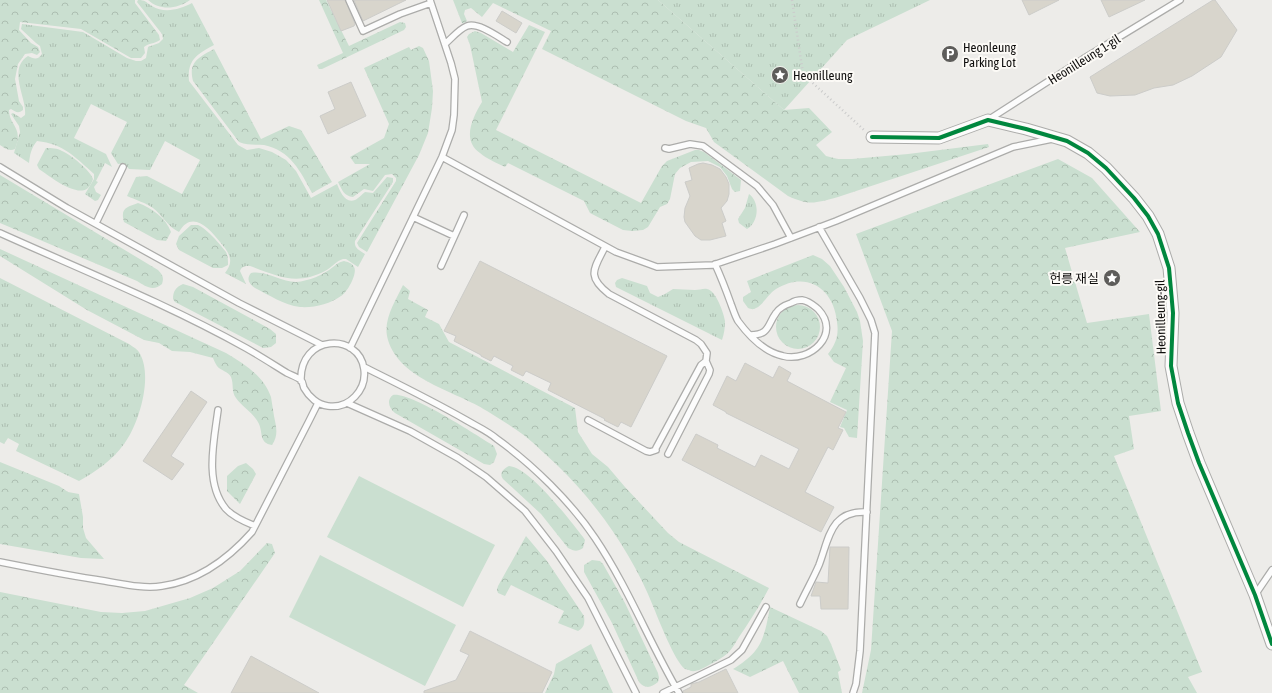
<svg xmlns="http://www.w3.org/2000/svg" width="1272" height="693" font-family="'Asap Condensed','Noto Sans KR',sans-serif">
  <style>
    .grass { fill: url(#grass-tufts) }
    .forest { fill: url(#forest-crowns) }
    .garden { fill: #cadfd0 }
    .building { fill: #d8d5cc; stroke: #ccccc9 }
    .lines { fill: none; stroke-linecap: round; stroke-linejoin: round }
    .lane-casing { stroke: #acacaa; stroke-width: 8 }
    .street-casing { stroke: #acacaa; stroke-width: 13 }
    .path { stroke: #cbcbcb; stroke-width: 2.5; stroke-dasharray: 1 3; stroke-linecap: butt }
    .lane { stroke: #fcfcfc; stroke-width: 5.5 }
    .street { stroke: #fcfcfc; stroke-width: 11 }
    .cycleway-casing { stroke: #fcfaf6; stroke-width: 6 }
    .cycleway { stroke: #00873e; stroke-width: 4 }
    .labels { text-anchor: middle; stroke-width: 4; stroke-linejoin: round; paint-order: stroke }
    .poi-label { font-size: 13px; fill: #0f0e0d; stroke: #fcfaf6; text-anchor: start }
    .street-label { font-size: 13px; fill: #0f0e0d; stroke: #fcfaf6 }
  </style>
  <defs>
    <pattern id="grass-tufts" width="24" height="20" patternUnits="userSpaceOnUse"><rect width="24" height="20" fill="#cadfd0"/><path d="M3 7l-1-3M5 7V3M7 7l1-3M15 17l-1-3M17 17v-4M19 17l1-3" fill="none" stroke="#acbeb1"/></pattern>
    <pattern id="forest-crowns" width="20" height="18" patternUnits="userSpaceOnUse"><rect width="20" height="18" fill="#cadfd0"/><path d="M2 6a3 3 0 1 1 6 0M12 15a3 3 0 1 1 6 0" fill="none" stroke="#acbeb1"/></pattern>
  </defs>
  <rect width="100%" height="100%" fill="#edece9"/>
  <path class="grass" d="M138,0C146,0 145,2 152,6C165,14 180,9 192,3L214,45C197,54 187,60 189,81L238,145L247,150L259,148L272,152L286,160L296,171L311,198L337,184C340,191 345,204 355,200C358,199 362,194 365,192L373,193L387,177L393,178V182L355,241C354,248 359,250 365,254L358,267L346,259H343C336,261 331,268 325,271C296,286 278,276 250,266C245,266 242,266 240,271L246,284L225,273C228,269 231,264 230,259C229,252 224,247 220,242C210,229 192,209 179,232C168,227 162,215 153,208C146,203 136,200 127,196L136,177L147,176L182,194L200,160L165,141L150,170L129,169C125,164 124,163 118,164L111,153L127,122L91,104L74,138L106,154L112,167L105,163L96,181L98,182L94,187L96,192L101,195L98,200L95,201L85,194L94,179V174C75,157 64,144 37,141C31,148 30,155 29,163L14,153L20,132L19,126L11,114L13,113L21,118L25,115C27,98 7,69 28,56C34,59 38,60 42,54L40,46L36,43L21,29L22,24L83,32L127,58L136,61H141L146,58L148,47L159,43L163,39L162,34L137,2Z
    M658,0H930L847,40L784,110Z
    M749,194C760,202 759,222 747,229L739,223L738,219L745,208Z
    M0,278L129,344C133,347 138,349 140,354C153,377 139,424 124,444C113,460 95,472 79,481L16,451L19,444L8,438L4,444L0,442Z
    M622,278L647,286L650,293L658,297L665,294L673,289C680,289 688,290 695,290C699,290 704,288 707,289C716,290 724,314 725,321C725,328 724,334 722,340L616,287L615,283L617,280Z"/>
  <path class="forest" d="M0,0H135V3L159,35L160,40C154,44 149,43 144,47L145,53L141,58H131L81,29L20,22L19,30L31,43L38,47L40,52L37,55L32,53L25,54L18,64L15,79L19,101L23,107V110C18,114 16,112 11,109L9,110C9,126 24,127 15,149C9,152 5,148 0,145Z
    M148,0H190C177,9 160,11 148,0Z
    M319,0H326L349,46L400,22L405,23L406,27L404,30L322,69H319L317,65L343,53Z
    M453,0H658L784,110L809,108L832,132L816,145L826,156L838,159H852L908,154L988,144L989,147L838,197C815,203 810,206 788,196L714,142L706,128L686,121L542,49L551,31L493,3L482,17L471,8L465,10L464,14L467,21L464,23H462Z
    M529,25L545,32L496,130L641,203L662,166L667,161L695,150H699L704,152L741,180L740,191L735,192L732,189L727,176L720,167L708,161L691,162L680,168L675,174L670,199L667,204L660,207L648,227L643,230L632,231L623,230L590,213L584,201L508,163L505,167C497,163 487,159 480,153C461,140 473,117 482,102L470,45L467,37L469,34L475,31L481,33L513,52Z
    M419,46L423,48L429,61L433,91L432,108L428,133L419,155L367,252L359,247L357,243L396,181V178L392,174L385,175L373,191L364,189L353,197C344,196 342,190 338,182L370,164H355L350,157L384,138L389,124L364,68L409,47L411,50Z
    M214,49L261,139L289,126L301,130L332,182L312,193C301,172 290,150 264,145C255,144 248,146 239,142L193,81C188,62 199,57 214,49Z
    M46,148C52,148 57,148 62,151C70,154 91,171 93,179C92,182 90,186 88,188C77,198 49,176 39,169L37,165Z
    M1058,159L1092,178L1140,232L1065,248L1087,323L1149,314L1161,411L1129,416L1134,449L1114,456L1202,672L1188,677L1197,693H862L871,650L892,331L856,234Z
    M0,175L158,270C163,275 164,278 162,284C153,292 145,286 137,281L0,223Z
    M138,203C152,208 166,218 171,232L166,241L157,240L124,222C120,208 127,207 138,203Z
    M191,225C194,225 196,225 198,225C206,228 221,245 226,252C228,256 228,260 228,265L222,268H213L179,250L176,244L179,236Z
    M0,249L226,353C244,364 264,376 271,397C272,403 273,410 274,416C276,426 279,435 272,445C259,443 263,433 259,424C254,413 242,407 236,398C231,391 234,384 231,377C228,371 221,371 217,366C215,363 214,360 213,358L190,352L172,351L159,343L144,340L87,310L0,256Z
    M813,255L822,259L830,266L844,287L857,312L860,321L863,341L857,438L849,437L844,428L840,427L847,410L830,402L846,368L834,362L828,354C836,344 839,335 837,322C834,289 807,270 776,289C768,294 763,305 756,308C753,310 751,309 748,308L743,301V297L751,292L747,281Z
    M344,261C348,262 352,263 354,267C358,273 347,293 341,296C330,304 314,308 300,307C284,305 269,295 255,288C249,284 246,279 251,273C266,270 281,282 296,282C309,281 323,275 333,267C337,264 339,262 344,261Z
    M183,284L193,287L270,329L276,334V343L271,347L263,348L175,302L173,299C173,291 176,287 183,284Z
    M403,285L410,291L408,299L428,310L425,317L439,324L449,342L575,408L578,432L592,454L608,467L625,487L668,533L679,542L769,588C760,605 750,621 739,637C736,642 732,649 728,653C722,658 716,661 709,665C704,668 697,672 691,671C690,670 685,669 685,669C675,662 658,618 653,606C634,557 596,502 558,466C547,456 536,445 525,436C513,427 500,419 487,411C456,391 400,380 388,340C382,321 395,302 403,285Z
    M776 327a22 22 0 1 1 44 0a22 22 0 1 1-44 0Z
    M393,395C411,392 476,435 494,446L497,454L494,462L490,465L484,464L395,413C389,408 386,400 393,395Z
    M0,462L59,486L68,492L79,494L83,517V528L86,538L104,559L81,558L0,544Z
    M246,463L253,469L256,474L240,504L227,491V476L238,466Z
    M509,466C529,467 570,520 583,537L585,540L583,548C577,552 574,551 568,548L541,514L503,479C499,473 503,469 509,466Z
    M526,536L547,561L584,616C585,623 584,628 578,631L558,623L564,611L511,585L505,596L498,593L497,590L498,586Z
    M267,543L272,544L275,553L184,685L198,693H0V592L101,612L122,613L145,611L190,598L213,588L240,571Z
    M592,560L600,561L603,564L625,603L658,673L659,678L658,682C651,688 645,689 639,682L612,623L584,572V565Z
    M770,607L821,631L827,636L831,644L841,670L838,672L842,693H799L783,661L750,677L733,669C762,651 764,639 770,607Z
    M591,644L613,693H545L554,674L556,664Z"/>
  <path class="garden" d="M359,476L495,545L463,607L327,537Z
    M320,555L456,625L425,686L289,617Z"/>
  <path class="building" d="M327,0H345L355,24L354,26L341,31Z
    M354,0H406L363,21Z
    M1022,0H1059L1029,15Z
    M1101,0H1145L1109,17Z
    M1213,0H1215L1237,30L1221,57L1192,76L1173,85L1154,88L1135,95L1110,96L1097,93L1090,77Z
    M502,11L522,23L516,33L496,21Z
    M351,82L366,116L328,134L320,116L335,109L328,92Z
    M703,163L712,165L720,169L726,177L729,184V194L727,201L721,208L726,221L722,223L726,236L710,240H701L695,236L685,222L684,217L685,208L690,196L685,182L692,180L689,168L698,164Z
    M480,261L667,356L631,427L621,422L618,427L604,420L605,419L548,390L551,383L526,371L523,376L511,370L513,366L494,356L491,361L481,356V355L454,341L456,336L444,331Z
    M745,363L773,378L779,366L791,373L787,381L846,412L838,428L843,430L833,450L828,447L805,492L834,507L821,532L682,460L696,434L718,445L717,448L755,467L761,455L789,469L799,449L726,413V412L713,405L727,376L736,381Z
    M191,391L207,402L171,456L184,464L172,480L143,461Z
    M830,547H849L848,609H821L820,596H811L816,582L828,583Z
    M470,631L552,672L542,693H424V691L456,680L469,655L460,651Z
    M251,656L319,693H231Z
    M726,669L738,693H683V691L691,687V684L699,682Z"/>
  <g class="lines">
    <g class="lane-casing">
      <path id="lane" d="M349,0L363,31L400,14L431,3
        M445,44C452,38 459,29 467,26C478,22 497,36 507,42
        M988,120L1083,59L1180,0
        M665,148L669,149L690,144L703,146L757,186L773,205L791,238
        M442,157L616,252L657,267L713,265L775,244L836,221L1013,147L1052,139
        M0,167L67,208L239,303L322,345
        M413,217L454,236
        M96,223L123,167
        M819,227L860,298L871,320L875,333L860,651L856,684L853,693
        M0,233C82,270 167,304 246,348C260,356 274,365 287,373C291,375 297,377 301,380C303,382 303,386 304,388C309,397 318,405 328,406C349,409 367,390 364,369C359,332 299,334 301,381
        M605,247C594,269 586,276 609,294L696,340L701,344L707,353L706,361L710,370L709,374L668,454
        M715,264C721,277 726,290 731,304C733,309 735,316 738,321C749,336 764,352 783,356C810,363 842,334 818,309C813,305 809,301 802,300C798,300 794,301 791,303C785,305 779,308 776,313C767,325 770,335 750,335
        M441,266L464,215
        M350,348L442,157L452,130L454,115L455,79L451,63L430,0
        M364,367C398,384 433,401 466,420C476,426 488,431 497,439C532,464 571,502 595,538C628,587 649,642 679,693
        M347,403L410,431L458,458L486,477L525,511L556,551L588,598L636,693
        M218,410C214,441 204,483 226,509C233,517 245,522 255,526
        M588,420L646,451L650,452L656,450
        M656,448L701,365L706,361
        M0,562C35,569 70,576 105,581C123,584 144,589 162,586C198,581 228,559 252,532L309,421L318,403
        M1255,595L1272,570
        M800,604C806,591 813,579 819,565C829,539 830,510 867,512
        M663,693L731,660L742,650L766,607"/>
    </g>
    <g class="street-casing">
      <path id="street" d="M872,137L939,138L988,120L1026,129L1067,141L1088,153L1106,168L1134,198L1148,216L1158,234L1169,268L1173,313L1171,366L1178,403L1188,433L1199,463L1255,595L1272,644"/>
    </g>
    <path class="path" d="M792,0L803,74L864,130"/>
    <use href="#lane" class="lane"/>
    <use href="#street" class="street"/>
    <g class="cycleway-casing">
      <path id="cycleway" d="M872,137L939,138L988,120L1026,129L1067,141L1088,153L1106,168L1134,198L1148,216L1158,234L1169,268L1173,313L1171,366L1178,403L1188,433L1199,463L1255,595L1272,644"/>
    </g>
    <use href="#cycleway" class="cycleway"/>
  </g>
  <defs>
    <g id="parking-disc" transform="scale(0.9)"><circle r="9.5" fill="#5d5c5a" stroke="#fcfaf6"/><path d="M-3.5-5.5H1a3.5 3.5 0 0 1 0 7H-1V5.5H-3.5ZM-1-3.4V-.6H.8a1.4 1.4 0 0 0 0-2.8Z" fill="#fff"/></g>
    <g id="sight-disc" transform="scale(0.9)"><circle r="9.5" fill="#5d5c5a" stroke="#fcfaf6"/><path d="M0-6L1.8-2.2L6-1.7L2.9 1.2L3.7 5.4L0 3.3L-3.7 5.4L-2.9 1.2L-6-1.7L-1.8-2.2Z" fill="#fff"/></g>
  </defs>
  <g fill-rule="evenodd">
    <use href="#parking-disc" x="950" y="54"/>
    <use href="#sight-disc" x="780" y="75"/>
    <use href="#sight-disc" x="1112" y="278"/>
  </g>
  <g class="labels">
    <g class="poi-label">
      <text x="963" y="52">Heonleung<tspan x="963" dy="15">Parking Lot</tspan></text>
      <text x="793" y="80">Heonilleung</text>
      <text x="1099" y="283" text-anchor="end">헌릉 재실</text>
    </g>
    <g class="street-label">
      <text transform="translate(1084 59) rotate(-32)" y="5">Heonilleung 1-gil</text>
      <text transform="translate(1160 317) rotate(-91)" y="5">Heonilleung-gil</text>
    </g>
  </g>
</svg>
